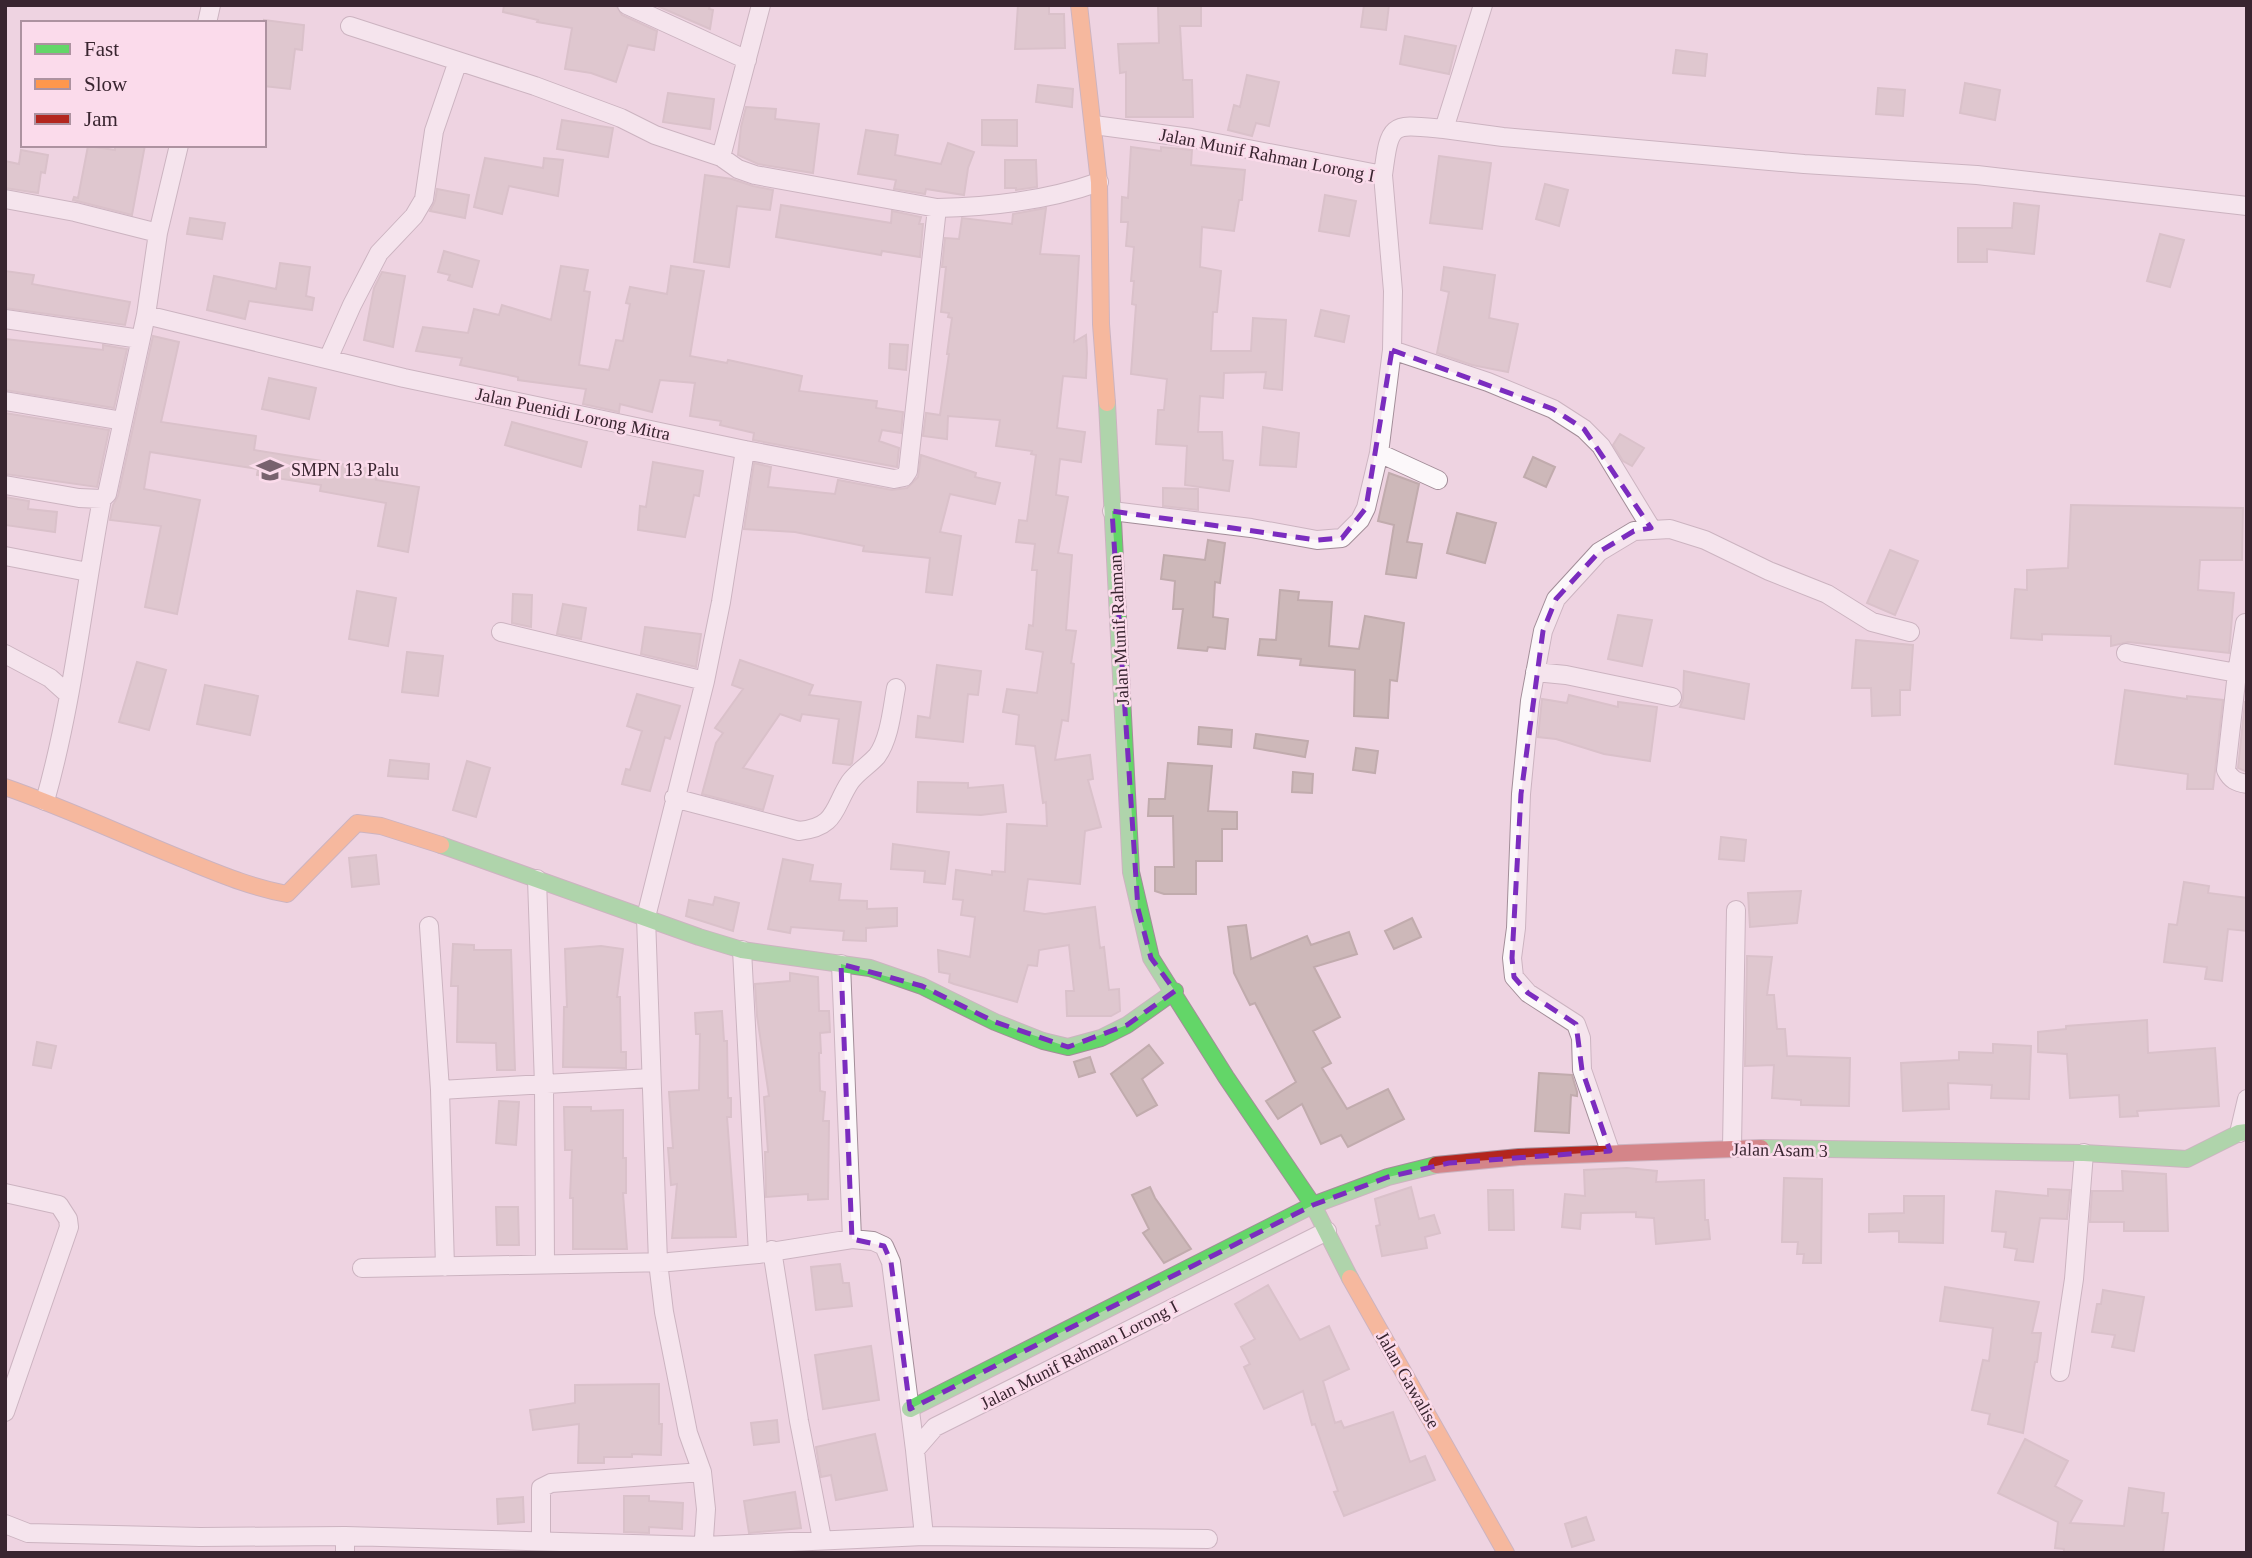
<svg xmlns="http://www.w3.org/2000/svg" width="2252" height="1558" font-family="'Times New Roman',serif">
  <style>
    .building { fill: #cdb8b9; stroke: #c1abad; stroke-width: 2 }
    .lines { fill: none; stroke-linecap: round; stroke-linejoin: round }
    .street-casing { stroke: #a28d98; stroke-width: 20 }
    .fast-casing { stroke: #a28d98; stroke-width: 18 }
    .slow-casing { stroke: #a28d98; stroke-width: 18 }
    .jam-casing { stroke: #a28d98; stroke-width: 18 }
    .street { stroke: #fcf8fa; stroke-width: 18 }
    .fast { stroke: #63d668; stroke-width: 16 }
    .slow { stroke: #ff974d; stroke-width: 16 }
    .jam { stroke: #b3261e; stroke-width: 16 }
    .marked { fill: none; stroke: #7b2cbf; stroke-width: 5; stroke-dasharray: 14 9; stroke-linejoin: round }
    .labels { text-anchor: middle; stroke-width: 5; stroke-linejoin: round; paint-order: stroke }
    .street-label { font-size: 18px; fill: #392530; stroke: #fbdbeb }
    .poi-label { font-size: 18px; fill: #392530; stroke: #fbdbeb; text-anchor: start }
  </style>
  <rect width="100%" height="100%" fill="#eed3e1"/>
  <path class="building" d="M504,5H616L622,15L657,31L654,50L628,45L616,82L591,73L565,69L572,28L537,22L538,20L503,12Z
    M655,5H710L709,9L713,10L710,29Z
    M1018,5H1049V14H1064L1065,48L1015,49Z
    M1158,5H1201V26H1180L1183,80H1192L1193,117H1126V72L1120,73L1118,44L1159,43Z
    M1364,5H1389L1386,30L1361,27Z
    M264,20L304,25L302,50L295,49L290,89L264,86Z
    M1405,36L1456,46L1449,74L1400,64Z
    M1676,50L1707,54L1705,76L1673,73Z
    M1247,75L1279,82L1269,126L1256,123L1252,136L1228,130L1234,105L1240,107Z
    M1965,83L2000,90L1995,120L1960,113Z
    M1038,85L1073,89L1072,107L1036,102Z
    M1878,88L1905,90L1903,116L1876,114Z
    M668,93L714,99L710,129L663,122Z
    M746,107L776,109L775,119L819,124L813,173L758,164L738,155L741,127Z
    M562,120L613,128L608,157L557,149Z
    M982,120H1017V146L982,145Z
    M866,130L898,135L895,155L941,164L948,143L974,152L968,168L964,195L926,189L925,194L894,189L896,180L858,174Z
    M115,145H145L132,215L73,200L74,197L78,198L88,146L115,150Z
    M1131,147L1161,151V147L1192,150L1191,165L1245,170L1242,200H1239L1234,231L1202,227L1200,267L1221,271L1217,312H1213L1211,351H1251L1253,318L1286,320L1282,390L1264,388L1266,372L1224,373L1223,398L1200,396L1198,432H1222L1223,460L1233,461L1229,491L1185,485L1187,446L1156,444L1158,410H1164L1167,379L1131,374L1136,305L1132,304L1134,281H1131L1134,247L1126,246L1128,222H1121L1122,197L1128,198Z
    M21,150L48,155L45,173L41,172L38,193L5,188V161L19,164Z
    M1439,156L1491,163L1482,229L1430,223Z
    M485,158L543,168L544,158L563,160L558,196L509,186L502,214L474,207Z
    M1005,160H1036L1037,187L1016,190V188H1005Z
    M705,175L732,179L753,186L773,190L770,210L737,206L729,267L694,262Z
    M1545,184L1568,190L1559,226L1536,219Z
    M437,189L469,195L465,218L430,211L435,201Z
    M1325,195L1356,201L1349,236L1319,231Z
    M2014,203L2039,206L2034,254L1987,249V262H1958V228H2012Z
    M781,205L891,223L892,211L921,217L919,224H923L920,257L882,251L881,255L776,237Z
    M1046,208L1040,254L1079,256L1074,342L1086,335L1087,353L1086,378L1063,376L1057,428L1085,432L1081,462L1060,459L1056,495L1068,497L1058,553L1072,555L1066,630L1076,631L1071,663L1074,664L1068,721L1062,720L1055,760L1090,755L1093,779L1088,780L1101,827L1085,831L1080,884L1028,879L1024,911L1045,914L1095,907L1100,948L1104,947L1109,990L1119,989L1120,1011L1111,1016H1067L1066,991H1074L1069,945L1039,950L1037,966L1028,965L1017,1002L954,984L949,982L950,974L939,972L938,950L970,957L975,917L961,915L963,900L953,899L956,870L992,875V871L1005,872L1007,824L1047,826L1046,802L1043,803L1035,746L1016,744L1019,715L1003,712L1007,689L1037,693L1043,652L1026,649L1029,625L1033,626L1037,570H1032L1035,544L1016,542L1019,520L1027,521L1036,455L1031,454L1032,451L996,446L1000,420L948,416L947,439L923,436L926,413L940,415L949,354H947L952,318L948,317L949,313L941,312L946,267H942L945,238L959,239L962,218L1012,224L1013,214Z
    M190,218L225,223L222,239L187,234Z
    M2160,234L2184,240L2170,287L2147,281Z
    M444,251L479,261L472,287L448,280L450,275L438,272Z
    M280,263L310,267L306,296L314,298L312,310L249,301L245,319L207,310L214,276L276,289Z
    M561,266L588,270L584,291L590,292L579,365L609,370L616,340L623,341L630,304L626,303L630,287L667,294L671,266L704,271L690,356L727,363L728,360L802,376L799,391L877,401L876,408L903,412L901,433L882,430L879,441L899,448L897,467L753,440L754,433L720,425L721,421L690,416L695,383L660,380L652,412L620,404L619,412L583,404L586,389L518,380V377L460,365L462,358L416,351L423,327L468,333L474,309L499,315L502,305L551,320Z
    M1444,267L1495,275L1489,318L1518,324L1508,372L1472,365L1437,353L1449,292L1441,290Z
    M5,271L34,275L32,284L130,302L125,325L5,308Z
    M382,272L405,276L393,347L364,340L374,288Z
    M1321,310L1349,316L1344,342L1315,336Z
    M153,336L179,342L161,422L256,436L254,450L378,470L376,480L419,487L408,552L378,546L386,503L320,491L321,485L257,475L258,469L150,452L144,489L200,500L177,614L145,607L161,526L110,520L113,505L118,496Z
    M5,339L103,350V345L127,349L114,408L5,390Z
    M890,344L908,345L906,370L889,368Z
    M269,378L316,388L309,419L262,409Z
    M5,413L109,430L97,487L5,474Z
    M512,422L587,442L581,467L505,445Z
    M1263,427L1299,433L1296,467L1260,465Z
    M1620,434L1644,448L1632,466L1623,461L1613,445Z
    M921,455L976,473L975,477L1000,483L995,504L950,494L940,532L961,536L952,595L926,592L930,558L863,551L864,546L795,532L744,529L754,463L771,467L768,487L835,494L838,480L892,490L907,488L918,477Z
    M1533,457L1555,467L1546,487L1524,477Z
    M653,462L703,471L699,496L694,495L685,537L638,530L640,506L646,507Z
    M1389,473L1419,484L1407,542L1422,544L1416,578L1386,574L1394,525L1378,521Z
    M1163,488L1198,489V510L1163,506Z
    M5,497L29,501L28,509L57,512L55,532L5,525Z
    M2071,505L2243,508L2242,560H2200L2198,590L2234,593L2229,653L2128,642L2111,646V636L2042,634V640L2011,638L2015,589L2027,590V570L2068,568Z
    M1457,513L1496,523L1485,563L1447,553Z
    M1208,540L1225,543L1220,583L1215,582L1213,617L1228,619L1225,649L1208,647L1207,651L1178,648L1183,609H1173L1175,581L1161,579L1164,555L1205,560Z
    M1890,550L1918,561L1895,615L1867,603Z
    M1280,590L1299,592L1298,600L1332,602L1329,646L1359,649L1365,616L1404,623L1397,681L1390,680L1388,718L1354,716L1355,670L1300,665L1301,659L1258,655L1260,639L1276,640Z
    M357,591L396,598L388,646L349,639Z
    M513,594L532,595L531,627L512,623Z
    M563,604L586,608L581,639L557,634Z
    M1618,615L1652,620L1642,666L1608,659Z
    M645,627L701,634L696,667L641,654Z
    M1856,640L1913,645L1910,690H1900V715L1872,716L1871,688H1852Z
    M407,652L443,656L438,696L402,692Z
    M740,660L813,685L809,695L861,702L852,763L850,765L833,763L839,719L802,714L800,721L780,714L743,768L773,776L763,810L702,794L716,743L723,733L715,728L743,689L732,685Z
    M137,662L166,670L149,730L119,722Z
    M937,665L981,671L978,695L968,694L963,742L916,737L918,716L930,718Z
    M1684,671L1749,684L1744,719L1680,707L1683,699Z
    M205,685L258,696L250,735L197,724Z
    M2125,690L2187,699V696L2223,700L2213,789H2187L2188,774L2115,764Z
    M637,694L680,706L670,739L665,737L650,791L622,784L626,769L630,770L642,731L627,726Z
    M1569,695L1618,707V702L1657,707L1650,761L1604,754L1556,739L1538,737L1542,699L1567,703Z
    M2245,702H2247V772L2238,768Z
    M1199,727L1232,730L1231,747L1198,744Z
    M1256,734L1308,741L1305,757L1254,748Z
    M1356,748L1378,751L1375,773L1353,770Z
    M390,760L429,764L428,779L388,776Z
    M467,761L490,768L476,817L453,810Z
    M1168,763L1212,766L1208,811L1237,812V829H1222V861H1196V894H1164L1155,891V867H1174L1173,816H1148L1149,799H1165Z
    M1293,772L1313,774L1312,793L1292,792Z
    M918,782L968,783V788L1003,785L1006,812L981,815L917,812Z
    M1721,837L1746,840L1744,861L1719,859Z
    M893,844L949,852L945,884L924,882L925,871L891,869Z
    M376,855L379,884L352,887L349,858Z
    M783,859L813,865L810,881L841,884L839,900L867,901V909L897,908V926L866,928V941L843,940L844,931L791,927L790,933L768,929Z
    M2184,882L2209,886L2208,893L2247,898V931L2228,929L2222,981L2205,979L2207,967L2164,962L2169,924L2177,925Z
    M1801,891L1797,923L1750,927L1748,893Z
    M715,897L739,903L733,931L686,916L689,900L713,905Z
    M1412,918L1421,937L1394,949L1385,931Z
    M1246,925L1251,959L1307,936L1311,945L1349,932L1357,954L1314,967L1340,1017L1313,1031L1331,1063L1322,1068L1347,1109L1388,1089L1404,1119L1348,1147L1341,1135L1321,1144L1302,1104L1278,1119L1266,1101L1296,1082L1255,1003L1250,1005L1234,973L1228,927Z
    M453,944L474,945V950H511L515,1070H497L496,1043L457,1042L458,986H451Z
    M601,946L623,949L617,997H620L621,1052H626V1068L563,1067L564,1007H567L565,949Z
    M1747,956L1772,957L1767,995H1774L1777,1029H1785L1787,1056L1850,1058L1849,1106L1801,1105V1100L1772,1098L1774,1065L1745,1066Z
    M790,973L818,977L819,1011H829L830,1032L820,1033L821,1053H819L820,1091L825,1092L823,1121H829L828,1199L808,1200V1194L766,1197L765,1152H768L764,1097L769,1096L757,1016L755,984L790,981Z
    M722,1011L724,1041H727L728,1098H731V1117H727L736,1237L672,1238L677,1184L671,1185L668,1148H673L669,1092L699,1090L700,1034H696L695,1013Z
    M2147,1020L2148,1053L2215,1048L2219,1106L2137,1111L2138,1116L2120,1117L2119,1095L2070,1098L2067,1054L2038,1052V1032L2066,1029V1026Z
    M37,1042L56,1046L51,1068L33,1065Z
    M1993,1044L2031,1046L2029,1099L1991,1098L1992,1085L1948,1083L1949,1109L1903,1111L1901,1063L1959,1060V1052L1993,1053Z
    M1149,1045L1163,1063L1142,1079L1157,1105L1137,1116L1111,1074Z
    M1090,1057L1095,1072L1079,1077L1074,1062Z
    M1539,1073L1572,1075L1577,1092V1096L1571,1095L1569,1133L1535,1131Z
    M499,1101L519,1102L516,1145L496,1143Z
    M564,1107H591V1111L623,1110V1158H626V1193H623L627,1249H573V1198H570L572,1150H565Z
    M1627,1168L1657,1171L1656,1182L1704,1180L1705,1220H1708L1710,1239L1656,1244L1654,1218L1636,1217V1212L1581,1213L1580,1229L1562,1227L1565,1194L1585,1196L1584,1170Z
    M2122,1171L2166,1174L2168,1231H2124V1222H2090L2092,1191H2123Z
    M1784,1178L1822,1179L1821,1263H1803L1804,1254H1797L1798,1242H1782Z
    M1150,1187L1155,1198L1191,1249L1164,1263L1143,1233L1149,1229L1132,1195Z
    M1411,1187L1419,1219L1434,1215L1440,1233L1425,1237L1427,1248L1382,1256L1376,1226L1380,1225L1375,1199Z
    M2048,1189L2070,1190L2067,1219L2040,1218L2033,1262L2015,1260L2017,1249L2004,1247L2006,1232L1992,1231L1996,1191L2048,1196Z
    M1488,1190H1513L1514,1230H1489Z
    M1904,1196H1944L1943,1243L1899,1242V1231L1869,1232V1214L1904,1213Z
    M496,1207H518L519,1245H497Z
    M840,1264L843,1283H849L852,1306L816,1310L811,1267Z
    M1268,1285L1300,1340L1329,1326L1349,1369L1323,1381L1335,1423L1341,1421L1344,1428L1393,1412L1410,1462L1425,1456L1435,1480L1344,1516L1334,1492L1338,1491L1315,1424L1312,1425L1303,1391L1264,1409L1244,1367L1250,1364L1241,1347L1255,1339L1235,1304Z
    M1945,1287L2039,1302L2032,1333H2041L2037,1362H2035L2023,1433L1988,1424L1990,1414L1972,1410L1983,1360L1989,1361L1993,1328L1940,1321Z
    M2103,1290L2144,1297L2134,1351L2112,1347L2115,1335L2092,1332L2097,1304H2101Z
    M871,1346L879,1400L823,1409L815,1355Z
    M659,1384V1424H662L661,1455L632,1454V1457H604V1463H578L579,1424L533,1430L530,1410L575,1403V1385Z
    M777,1420L779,1442L754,1445L751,1423Z
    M875,1434L887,1490L836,1500L831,1475L821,1477L816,1447Z
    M2025,1439L2068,1461L2055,1486L2082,1501L2070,1523L2124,1526L2129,1488L2164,1493L2162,1513H2168L2163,1553H2064V1549L2055,1548L2058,1522L1998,1493Z
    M795,1492L801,1528L749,1533L744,1501Z
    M624,1496H649V1501L683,1503L682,1529L649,1527V1533L624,1532Z
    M523,1497L524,1522L498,1524L497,1499Z
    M1586,1517L1594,1540L1572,1547L1565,1524Z"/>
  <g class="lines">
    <g class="street-casing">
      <path id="street" d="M627,5L747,60
        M761,5L721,157L738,169L755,175L937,208C990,207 1049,200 1099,182
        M207,23L211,5
        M350,26L458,61
        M1094,125L1191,138L1383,175L1393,291L1392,350L1379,453L1366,508L1360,520L1342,538L1317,540L1251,528L1112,511
        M1444,129L1503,137L1804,164L1977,175L2247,206
        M179,145L158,233L146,315L404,378L745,450L894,479L904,477L908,471L937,208
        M1383,175C1390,121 1391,124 1444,129L1483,5
        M5,199L75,212L158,233
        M5,319L140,339
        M1392,350L1488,382L1553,409L1584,429L1601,446L1651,528
        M328,359L352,305L379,253L414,216L424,199L434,131L458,61L535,86L621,118L655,135L721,157
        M5,401L123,421
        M1379,453L1438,480
        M5,485L79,498L102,499L107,494L146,315
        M5,556L88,572
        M2245,623L2237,673L2226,770C2231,780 2236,782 2247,784
        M501,632L705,681
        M2126,653L2237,673
        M5,654L50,678L69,695
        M1535,672L1566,675L1672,697
        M674,798L799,831C837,827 833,808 850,782C857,772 869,765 877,756C890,738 892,709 896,688
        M45,801C73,702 83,600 102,499
        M537,879L544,1085L545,1264
        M429,926L440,1090
        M742,950L758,1254
        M841,964L852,1239
        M2239,1133L2247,1099
        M1732,1148L1736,910
        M1610,1151L1582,1070L1581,1038L1576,1024L1528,993L1514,977L1512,958L1516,928L1521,794L1530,701L1543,631L1556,599L1599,552L1634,531L1670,529L1705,540L1769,571L1827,594L1872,622L1910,632
        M5,1193L59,1205L68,1219L69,1227L5,1412
        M772,1250L799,1421L822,1539
        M445,1267L440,1090L651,1078
        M362,1268L669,1262L758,1254L852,1239L873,1241L884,1246L891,1262L915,1450
        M2060,1372L2074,1279L2084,1153
        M5,1524L28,1533L200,1537L345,1536
        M924,1536L915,1450L935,1427L1327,1231
        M541,1543V1488L551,1483L702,1472
        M345,1553V1536L704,1546L924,1536L1208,1539
        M703,1553L706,1509L702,1472L688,1433L664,1312L658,1262L646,917L705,681L721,602L745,450"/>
    </g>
    <g class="fast-casing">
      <path id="fast" d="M1107,403L1131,872L1151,958L1226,1077L1313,1205L1350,1278
        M441,845L699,937L742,950L870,968L922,986L995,1022L1043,1041L1068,1047L1101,1038L1127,1025L1175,991
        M1761,1148L2084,1153L2187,1159L2239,1133L2247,1132
        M910,1409L1313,1205L1388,1177L1436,1165"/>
    </g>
    <g class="slow-casing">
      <path id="slow" d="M1079,5L1099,182L1101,324L1107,403
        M5,787C66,808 125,836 185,860C220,874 250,887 287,894L357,823L381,826L441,845
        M1350,1278L1506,1553"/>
    </g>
    <g class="jam-casing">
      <path id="jam" d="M1436,1165L1519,1157L1761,1148"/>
    </g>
    <use href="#street" class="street"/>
    <use href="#fast" class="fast"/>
    <use href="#slow" class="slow"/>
    <use href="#jam" class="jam"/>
  </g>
  <path d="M0 0H2252V1558H0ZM1392,350L1553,409L1584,429L1651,528L1634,531L1599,552L1556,599L1543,631L1521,794L1512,958L1514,977L1528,993L1576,1024L1582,1070L1610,1151L1449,1163L1388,1177L1313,1205L910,1409L891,1262L884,1246L852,1239L841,964L922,986L995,1022L1068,1047L1127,1025L1175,991L1151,958L1138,909L1112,511L1317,540L1342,538L1366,508Z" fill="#eed3e1" fill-opacity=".55" fill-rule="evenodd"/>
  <path class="marked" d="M1392,350L1553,409L1584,429L1651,528L1634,531L1599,552L1556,599L1543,631L1521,794L1512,958L1514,977L1528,993L1576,1024L1582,1070L1610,1151L1449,1163L1388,1177L1313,1205L910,1409L891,1262L884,1246L852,1239L841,964L922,986L995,1022L1068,1047L1127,1025L1175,991L1151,958L1138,909L1112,511L1317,540L1342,538L1366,508Z"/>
  <defs>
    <g id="school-bare" transform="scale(2.1)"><path d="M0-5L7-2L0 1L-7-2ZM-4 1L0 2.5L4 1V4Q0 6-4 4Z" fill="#78626e" stroke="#fbdbeb" stroke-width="2.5" paint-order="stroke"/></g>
  </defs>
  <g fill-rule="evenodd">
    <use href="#school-bare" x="270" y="470"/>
  </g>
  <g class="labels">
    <g class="street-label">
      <text transform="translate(1267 155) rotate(11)" y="6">Jalan Munif Rahman Lorong I</text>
      <text transform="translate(573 414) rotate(12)" y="6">Jalan Puenidi Lorong Mitra</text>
      <text transform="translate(1119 630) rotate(-93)" y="6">Jalan Munif Rahman</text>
      <text transform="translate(1780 1150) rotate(1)" y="6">Jalan Asam 3</text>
      <text transform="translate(1079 1355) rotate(-27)" y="6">Jalan Munif Rahman Lorong I</text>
      <text transform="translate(1408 1380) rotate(60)" y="6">Jalan Gawalise</text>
    </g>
    <g class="poi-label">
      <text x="291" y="476">SMPN 13 Palu</text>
    </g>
  </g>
  <rect width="2252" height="1558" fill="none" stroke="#392530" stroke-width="14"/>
  <rect x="21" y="21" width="245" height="126" fill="#fbdbeb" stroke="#ad92a0" stroke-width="2"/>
  <rect x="35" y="44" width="35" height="10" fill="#63d668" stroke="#ad92a0" stroke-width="2"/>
  <text x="84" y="56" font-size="21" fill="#392530">Fast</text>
  <rect x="35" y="79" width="35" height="10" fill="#ff974d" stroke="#ad92a0" stroke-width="2"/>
  <text x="84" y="91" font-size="21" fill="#392530">Slow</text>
  <rect x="35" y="114" width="35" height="10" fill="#b3261e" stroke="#ad92a0" stroke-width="2"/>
  <text x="84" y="126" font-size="21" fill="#392530">Jam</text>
</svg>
